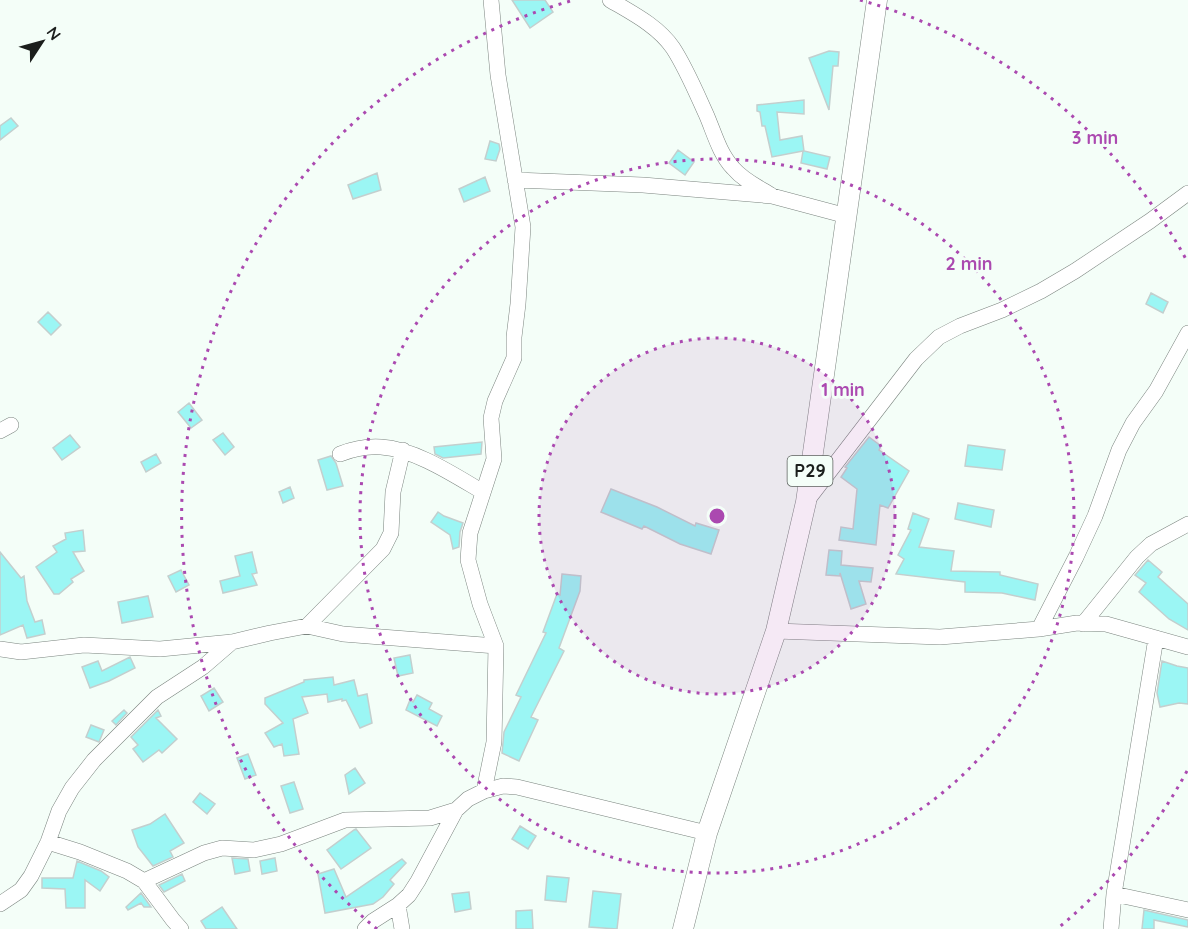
<svg xmlns="http://www.w3.org/2000/svg" width="1188" height="929" font-family="Quicksand,sans-serif">
  <style>
    .building { fill: #9bf6f4; stroke: #c3cfce; stroke-width: 1.5 }
    .lines { fill: none; stroke-linecap: round; stroke-linejoin: round }
    .minor-casing { stroke: #7b847f; stroke-width: 16 }
    .major-casing { stroke: #7b847f; stroke-width: 21 }
    .minor { stroke: #fff; stroke-width: 15 }
    .major { stroke: #fff; stroke-width: 20 }
    .ring { fill: none; stroke: #ab49b0; stroke-width: 3; stroke-dasharray: 3 6 }
    .labels { text-anchor: middle; stroke-width: 6; stroke-linejoin: round; paint-order: stroke }
    .shield { fill: #f4fef8; stroke: #5c615e; stroke-width: 1.5 }
    .shield-label { font-size: 18px; font-weight: bold; fill: #1b1e1c }
    .centre { fill: #ab49b0; stroke: #f4fef8; stroke-width: 3 }
    .ring-label { font-size: 18px; text-anchor: middle; font-weight: bold; fill: #ab49b0; stroke: #f4fef8; stroke-width: 6; stroke-linejoin: round; paint-order: stroke }
  </style>
  <rect width="100%" height="100%" fill="#f4fef8"/>
  <path class="building" d="M512,0H545L553,12L530,28Z
    M829,51L839,52L838,66H833L829,110L809,58Z
    M804,100V114L777,112L780,140L802,136L804,151L830,157L827,169L801,163L803,151L772,157L765,126H762L760,112L757,111V105Z
    M11,118L18,126L0,140V126Z
    M490,141L499,144L500,149L496,161L485,159Z
    M678,150L694,162L685,175L669,163Z
    M377,173L381,190L353,199L348,185Z
    M485,177L490,191L464,202L459,189Z
    M1151,293L1168,302L1163,313L1146,304Z
    M48,312L61,325L51,335L38,322Z
    M189,403L202,420L191,428L178,412Z
    M223,433L234,447L225,455L213,440Z
    M70,435L80,447L62,460L53,448Z
    M869,437L881,446L879,450L909,471L888,508L880,505L876,545L839,540L841,527L853,529L857,489L841,477L847,468L845,467Z
    M482,442L481,454L443,458L435,454L434,447Z
    M968,445L1005,450L1002,470L965,466Z
    M156,454L161,463L146,472L141,462Z
    M331,456L336,463L343,486L327,490L318,460Z
    M290,487L294,498L283,503L279,492Z
    M611,489L657,507L695,526L696,523L719,530L711,554L680,544L644,526L642,529L601,512Z
    M958,503L994,510L991,527L955,519Z
    M438,512L444,516L463,523L460,532L459,547L453,549L450,535L431,522Z
    M913,513L929,519L919,547L954,551L951,571L1000,572V575L1038,584L1035,600L1002,593L965,592V582L896,574L904,559L898,555L911,530L908,529Z
    M83,530L85,551L73,552L84,571L71,579L73,582L59,594H54L36,567L57,552L53,546L66,539L65,533Z
    M829,550L842,551L841,565L873,568L871,582L859,581L866,604L851,609L840,573V576L826,575Z
    M0,552L21,578L24,576L27,601L35,622L42,620L45,634L27,638L23,625L0,635Z
    M252,552L257,573L252,574L257,585L223,593L220,581L240,576L235,556Z
    M1148,560L1162,572L1158,577L1188,604V630L1169,619L1139,592L1146,583L1135,575Z
    M181,570L189,585L176,592L168,576Z
    M562,574L581,576L580,591L559,648L564,651L531,717L538,720L519,761L502,753L504,732L521,697L516,695L546,633L543,632L557,594L560,595Z
    M148,596L153,617L122,623L118,602Z
    M410,655L413,673L398,676L394,658Z
    M130,657L135,668L109,681L90,688L82,667L98,661L102,671Z
    M1162,661L1177,666L1188,668V704L1179,703L1160,707L1157,693Z
    M333,677L334,685L354,680L358,696L367,694L372,723L360,728L346,700L342,701V699L328,702L327,694L302,697L308,713L293,719L299,754L284,756L282,744L274,747L265,733L283,723L265,704V698L304,682V680Z
    M214,688L223,702L209,711L201,696Z
    M417,695L432,703L429,709L442,716L437,726L406,710L410,700L413,702Z
    M124,710L127,713L116,725L112,721Z
    M158,710L161,716L156,718L177,739L162,753L159,750L143,762L133,749L138,745L131,737Z
    M91,725L104,730L99,742L86,737Z
    M248,754L256,775L245,779L237,758Z
    M355,768L365,783L349,794L345,775Z
    M294,782L303,809L290,813L281,786Z
    M200,793L215,804L207,814L193,802Z
    M165,814L184,843L170,851L173,857L153,866L138,847L132,830L150,824Z
    M520,826L536,836L528,849L512,839Z
    M356,829L371,848L341,869L327,850L354,830Z
    M232,858L248,859L250,871L235,874Z
    M275,858L277,871L262,874L260,861Z
    M402,859L406,863L390,880L394,884L383,897L373,904L325,913L318,874L334,869L346,897Z
    M77,861L101,871L109,877L100,891L85,880V908H66L65,889L42,888V878H73Z
    M182,874L185,881L164,892L159,885Z
    M547,876L569,878L566,902L545,900Z
    M593,891L621,894L617,929L589,927Z
    M469,892L471,909L455,912L452,894Z
    M141,893L151,907H144L141,903L128,910L126,907Z
    M222,907L237,929H206L201,921Z
    M532,910L533,929H516V911Z
    M1144,910L1188,920V927L1154,920V929H1142Z"/>
  <g class="lines">
    <g class="minor-casing">
      <path id="minor" d="M610,0C632,13 658,26 673,48C686,68 696,92 706,114C714,132 719,153 733,168C743,180 758,187 771,195
        M515,180L643,185L772,196L847,216
        M0,431L11,425
        M340,454C353,449 367,446 381,447C415,449 454,475 483,492
        M806,502L916,359L939,337L960,326L1002,310L1041,291L1075,271L1150,221L1188,193
        M1083,624L1137,557L1151,544L1188,524
        M307,626L383,549L391,533L393,492L403,450
        M1039,629L1076,557L1095,516L1119,450L1133,423L1156,391L1188,333
        M776,631L940,637L1039,629L1077,623L1106,624L1188,647
        M0,649L21,652L84,645L160,649L232,642L270,633L307,626L343,634L496,646
        M484,791L494,742L496,646L480,604L468,560L470,533L494,459L491,418L495,401L514,358V337L518,304L523,227L498,75L491,0
        M48,842L80,852L127,871L144,881L173,920L181,929
        M144,881L204,853L222,848L254,850L281,844L345,820L430,818L456,810
        M1114,894L1188,910
        M0,904L21,890L31,876L48,842L59,811L72,788L94,760L157,697L203,667L232,642
        M398,905L402,929
        M365,929L373,921L398,905L409,895L418,881L456,810L468,799L484,791L503,786L517,787L707,833
        M1111,929L1114,894L1156,638"/>
    </g>
    <g class="major-casing">
      <path id="major" d="M683,929L707,833L776,631L806,502L877,0"/>
    </g>
    <use href="#minor" class="minor"/>
    <use href="#major" class="major"/>
  </g>
  <circle cx="717" cy="516" r="178" fill="#ab49b0" fill-opacity=".12"/>
  <g class="ring">
    <circle cx="717" cy="516" r="178"/>
    <circle cx="717" cy="516" r="357"/>
    <path d="M1187 771A535 535 0 0 1 1057 929M377 929A535 535 0 0 1 574 0M860 0A535 535 0 0 1 1187 261"/>
  </g>
  <g class="labels">
    <rect class="shield" x="787.5" y="456" width="45" height="30" rx="4.5"/>
    <g class="shield-label">
      <text x="810" y="477">P29</text>
    </g>
  </g>
  <circle cx="717" cy="516" r="9" class="centre"/>
  <g class="ring-label">
    <text x="1095" y="144">3 min</text>
    <text x="969" y="270">2 min</text>
    <text x="843" y="396">1 min</text>
  </g>
  <g transform="translate(42 42) rotate(54)" stroke="#f4fef8" stroke-width="4.5" paint-order="stroke">
  <path d="M0-4.5L10 22L0 15L-10 22Z" fill="#1b1e1c"/>
  <text y="-9" font-size="16" font-weight="bold" text-anchor="middle" fill="#1b1e1c">N</text>
  </g>
</svg>
